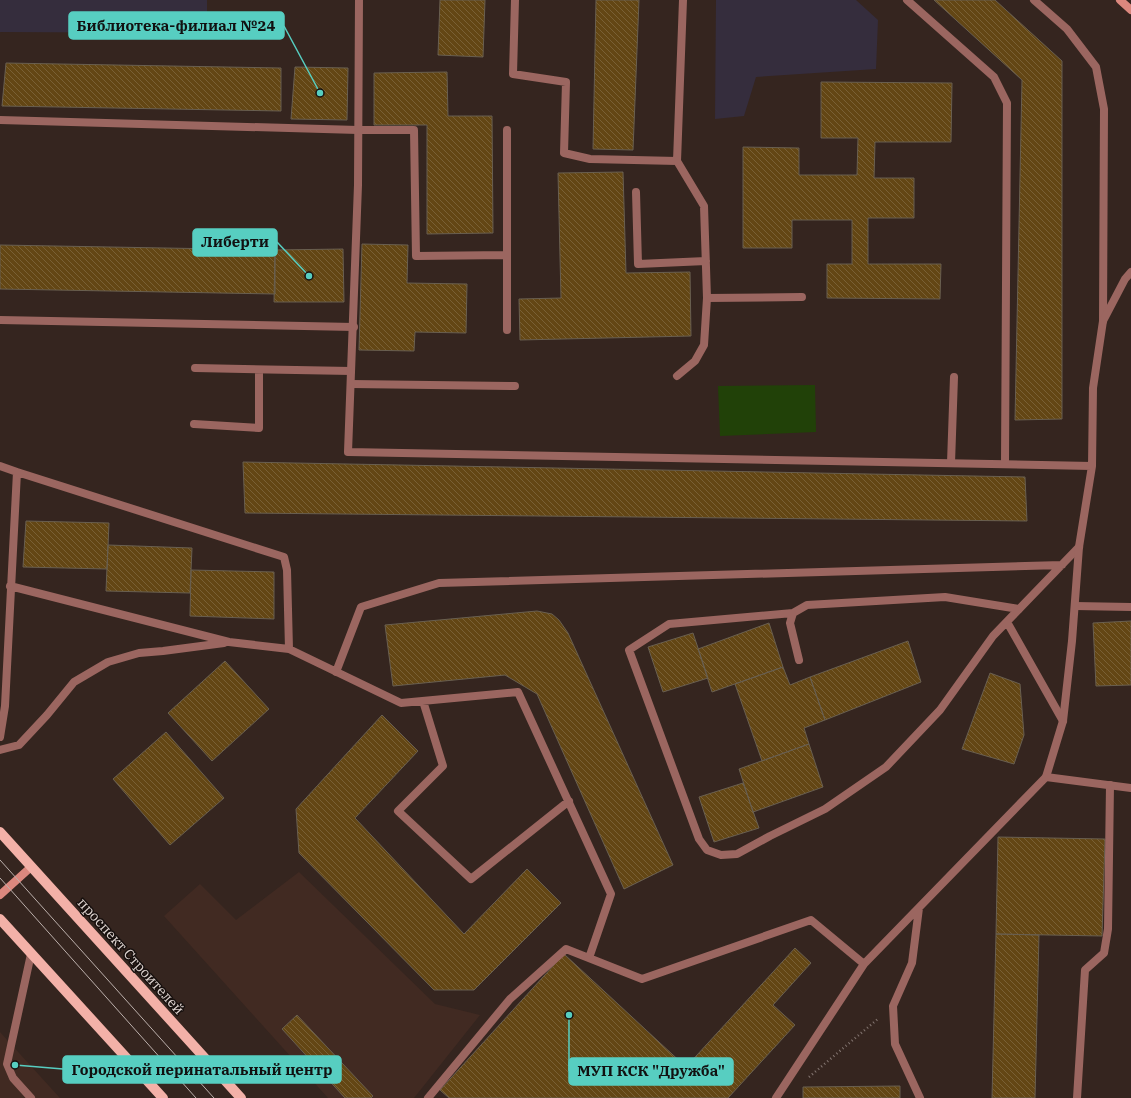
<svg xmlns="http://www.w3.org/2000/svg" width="1131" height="1098" font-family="'IBM Plex Serif',serif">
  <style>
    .built { fill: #412a22 }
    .industrial { fill: #352d3d }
    .garden { fill: #214108 }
    .building { fill: url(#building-back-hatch); stroke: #695f50 }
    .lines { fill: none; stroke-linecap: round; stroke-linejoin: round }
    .path { stroke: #847671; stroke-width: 2.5; stroke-dasharray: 1 3; stroke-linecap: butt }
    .lane { stroke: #9b6660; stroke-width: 8 }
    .street { stroke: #9b6660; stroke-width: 8 }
    .secondary { stroke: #dc887e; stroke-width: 8 }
    .primary { stroke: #f3b1a8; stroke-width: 10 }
    .tram { stroke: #bcb0ac; stroke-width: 1 }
    .labels { text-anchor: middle; stroke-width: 3; stroke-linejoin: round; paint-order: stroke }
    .street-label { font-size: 14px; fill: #e1d6d2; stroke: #17100e }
    .leader { fill: none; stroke: #57cec1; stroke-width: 1.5 }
    .callout-dot { fill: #57cec1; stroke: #17100e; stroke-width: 1.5 }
    .callout { fill: #57cec1; stroke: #57cec1; stroke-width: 1.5 }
    .callout-label { font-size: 15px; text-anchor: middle; font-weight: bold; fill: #111 }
  </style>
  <defs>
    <pattern id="building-back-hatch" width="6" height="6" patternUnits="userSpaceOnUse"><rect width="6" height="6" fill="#634614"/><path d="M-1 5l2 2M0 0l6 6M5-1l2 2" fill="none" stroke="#796035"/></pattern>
  </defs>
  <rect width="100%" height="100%" fill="#35251f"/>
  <path class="built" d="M299,872L435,1004L480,1015L414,1098H328L164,916L200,884L236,920Z
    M0,1032L60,1098H0Z"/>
  <path class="industrial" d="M0,0H207V33L0,32Z
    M716,0H856L878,20L876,69L756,77L744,116L715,119Z"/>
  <path class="garden" d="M815,385L816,432L720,436L718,386Z"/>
  <path class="building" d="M440,0H485L483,57L438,55Z
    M596,0H639L633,150L593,149Z
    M934,0H995L1062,61V419L1015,420L1022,80Z
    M6,63L281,68V111L2,106Z
    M295,67L348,68L347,120L291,119Z
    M447,72L448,116H492L493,233L427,234V125H374V73Z
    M821,82L952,83L951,142H875L874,178H914V218H868V264H941L940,299L827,298V264H852V220H792V248H743V147L799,148V175H857L858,138H821Z
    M623,172L626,273L690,272L691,336L520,340L519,299L561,298L558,173Z
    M362,244L408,245L407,283L467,284L466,333L415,332L414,351L359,350Z
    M0,245L275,250V294L0,289Z
    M343,249L344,302H274L275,250Z
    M243,462L1025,477L1027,521L245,513Z
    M26,521L109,523L107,569L23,567Z
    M108,545L192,548L190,593L106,591Z
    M191,570L274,572V619L190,616Z
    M537,611L552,614L559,620L568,633L673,865L624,889L537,694L505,675L393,686L385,625Z
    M1131,621V685L1096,686L1093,623Z
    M769,623L783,667L712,692L698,649Z
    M693,633L708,678L663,692L648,647Z
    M908,641L921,682L825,720L810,677Z
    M225,661L269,709L212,761L168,713Z
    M783,667L790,685L810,677L825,720L804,728L809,744L762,761L735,684Z
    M990,673L1020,684L1024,735L1014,764L962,749Z
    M382,715L418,751L355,818L464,934L527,869L561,903L474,990H434L299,853L296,809Z
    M166,732L224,798L170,845L113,779Z
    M809,744L823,787L753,812L739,769Z
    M743,783L759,828L714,842L699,797Z
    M998,837L1105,839L1102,936L996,934Z
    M996,934L1039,935L1035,1098H992Z
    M795,948L811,963L773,1005L795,1025L728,1098H449L440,1090L564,954L686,1067Z
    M297,1015L373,1096L371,1098H345L282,1029Z
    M900,1086V1098H803V1087Z"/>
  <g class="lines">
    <path class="path" d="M809,1077L879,1018"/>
    <path class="lane" d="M515,0L513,74L566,82L564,153L590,159L677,161L704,206L707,298L802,297
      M907,0L994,77L1007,103L1005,464
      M1034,0L1067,29L1096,67L1104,109L1103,321
      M0,120L358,130H414L416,256L507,255V130
      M677,161L683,0
      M636,192L638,264L706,261
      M0,320L354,327
      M507,330V255
      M195,368L351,371
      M677,376L695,361L704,345L707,298
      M351,384L515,386
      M194,424L259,428V370
      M951,463L954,377
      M0,466L17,472L5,706L0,737
      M10,586L229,642L289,649L287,570L284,557L17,472
      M1075,606L1131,607
      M793,613L669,624L629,650L699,839L707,850L721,855L737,854L770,836L825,809L886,767L940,710L993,636L1079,547
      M1007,622L1063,721
      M289,649L401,703L518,692L611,894L589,958
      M799,660L790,623L793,613L807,605L945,597L1019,609
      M336,672L361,607L439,583L1062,565
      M423,701L443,766L398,811L471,879L569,801
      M0,750L19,745L47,715L74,682L108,662L139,653L163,651L224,643
      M919,908L912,963L893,1006L895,1044L920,1098
      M428,1098L510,999L566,949L642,979L811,920L864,964
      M776,1098L864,964L1046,777
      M1077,1098L1085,970L1104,953L1108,929L1110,785"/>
    <path class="street" d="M359,0L358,185L348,452L1092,466
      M1131,272L1125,279L1103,321L1093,388L1092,466L1079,547L1072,641L1063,721L1046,777L1131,788
      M31,1098L13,1078L7,1064L31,954"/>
    <path class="secondary" d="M1120,0L1131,10
      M0,895L31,867"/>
    <path class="primary" d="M0,832L241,1098
      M0,919L163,1098"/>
    <path class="tram" d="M0,860L214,1098
      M0,878L196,1098"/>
  </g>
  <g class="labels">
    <g class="street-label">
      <text transform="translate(131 956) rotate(48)" y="5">проспект Строителей</text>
    </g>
  </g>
  <path class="leader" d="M320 93L284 26M309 276L277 242M15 1065L63 1069M569 1015L569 1071"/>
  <g class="callout-dot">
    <circle cx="320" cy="93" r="4"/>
    <circle cx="309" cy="276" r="4"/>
    <circle cx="15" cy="1065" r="4"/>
    <circle cx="569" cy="1015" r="4"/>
  </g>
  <g class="callout">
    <rect x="69" y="12" width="215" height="27" rx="4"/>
    <rect x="193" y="229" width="84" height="27" rx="4"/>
    <rect x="63" y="1056" width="278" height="27" rx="4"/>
    <rect x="569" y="1058" width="164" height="27" rx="4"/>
  </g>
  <g class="callout-label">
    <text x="176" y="31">Библиотека-филиал №24</text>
    <text x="235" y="247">Либерти</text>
    <text x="202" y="1075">Городской перинатальный центр</text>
    <text x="651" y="1076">МУП КСК "Дружба"</text>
  </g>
</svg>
